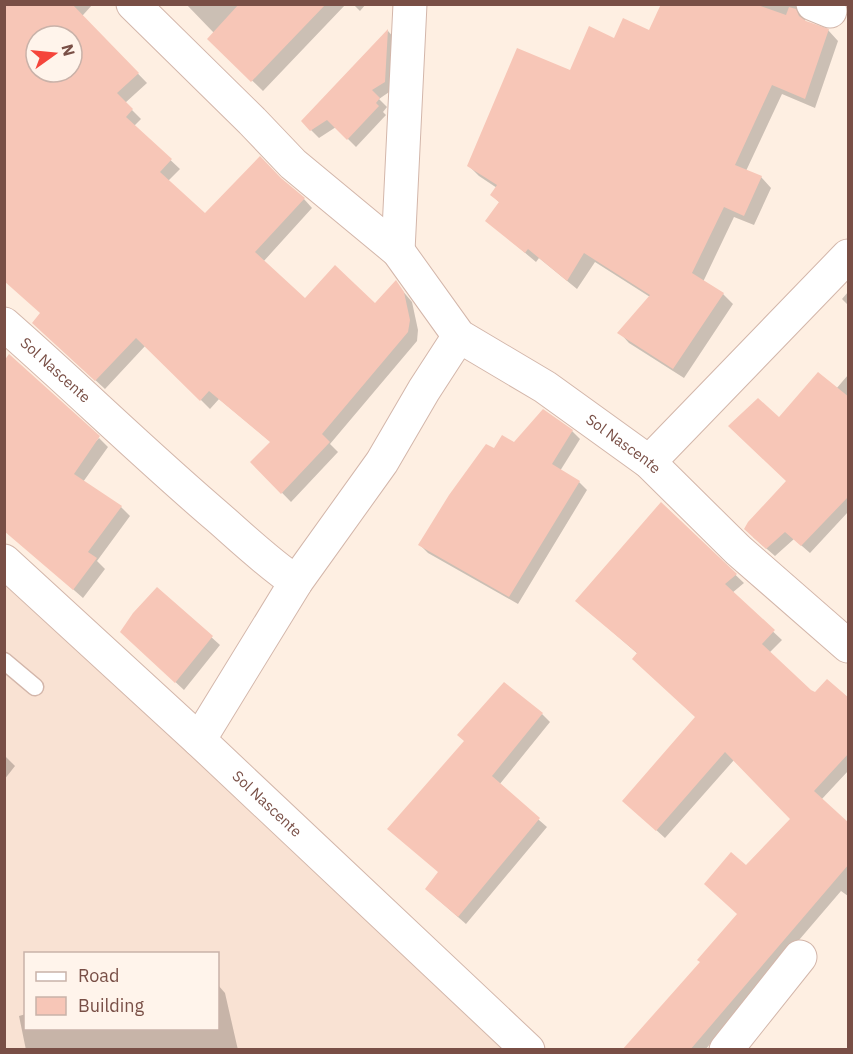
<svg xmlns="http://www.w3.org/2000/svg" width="853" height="1054" font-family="'IBM Plex Sans',sans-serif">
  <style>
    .residential { fill: #f9e2d3; fill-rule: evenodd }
    .shadow { fill: #0003 }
    .building { fill: #f7c6b7; fill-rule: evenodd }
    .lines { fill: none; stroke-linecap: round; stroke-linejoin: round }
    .service-casing { stroke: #d3b6aa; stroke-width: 19 }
    .minor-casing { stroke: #d3b6aa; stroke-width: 35 }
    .service { stroke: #fff; stroke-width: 16 }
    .minor { stroke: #fff; stroke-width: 33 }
    .labels { text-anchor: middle; stroke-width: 5; stroke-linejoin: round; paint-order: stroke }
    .street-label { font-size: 15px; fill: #794f46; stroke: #fff4eb }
  </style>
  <rect width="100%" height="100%" fill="#feefe2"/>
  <path class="residential" d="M4,565L513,1049H5ZM26,954H218V1028H26Z"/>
  <path class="shadow" d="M4,4H93L64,36H36V67Z
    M186,4H346L263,91L209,39L214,33Z
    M353,4H366L360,11Z
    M663,4H808L804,17L806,23L828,30L838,41L815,108L782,94L746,171L761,177L771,188L754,225L734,217L703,282L723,294L733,304L684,378L629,343L619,332L650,297L595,262L577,289L539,258L536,262L487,221L500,203L492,195L497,188L479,176L469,166L570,72L615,40L650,32Z
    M388,31L395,39L392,90L379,99L387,107L383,112L386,115L356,147L336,127L319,138L311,130Z
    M113,48L147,83L125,103L141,119L134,126L180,169L168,181L205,215L304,199L312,208L263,262L305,300L375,305L396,283L412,302L418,330L417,341L330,444L338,452L291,502L252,462L271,442L219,399L210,409L146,345L105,389L43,332L41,313Z
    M848,292V305L842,299Z
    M848,375V512L810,553L794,539L775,556L753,537L788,481L779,419L836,389Z
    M572,431L580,439L560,471L579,482L587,490L518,604L428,553L420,545L494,450Z
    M99,438L108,447L83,482L121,507L130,516L97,561L105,569L83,598L9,533Z
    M661,504L744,583L732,593L782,640L769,653L811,692L848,700V771L821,800L848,825V896L841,891L705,1050H634L739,914L746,867L792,819L734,760L665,838L633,809L697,717L638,654L577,601Z
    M158,589L220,645L184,690L130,640Z
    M542,714L550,722L499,785L547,827L466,924L435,897L465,742Z
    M4,755L15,766L4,780Z
    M218,985L225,993L238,1050H26L19,1016L26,1014V1028H218Z"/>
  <path class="building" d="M4,4H72L139,73L117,93L133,109L126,117L172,159L160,172L205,213L260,156L281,178L305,198L255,252L305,298L335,265L375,303L396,280L404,292L410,320L408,332L322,434L330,442L281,494L250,462L270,442L209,391L200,401L136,338L95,381L32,323L40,313L4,281ZM36,36H72V72H36Z
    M239,4H326L251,82L207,39Z
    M661,4H755L786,15L789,7L796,9L799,16L806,21L829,29L805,99L772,85L735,165L762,176L744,216L724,207L692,273L724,293L673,369L617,333L650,295L584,253L567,281L528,249L525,253L485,221L499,202L490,195L497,185L467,166L517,48L570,70L589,26L614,38L623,18L649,30Z
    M388,29L385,82L372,90L380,98L376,103L379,106L347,140L327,120L310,131L301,121Z
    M9,354L100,436L74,474L122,506L88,552L97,558L73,590L4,531V361Z
    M818,372L849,397V496L801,546L785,532L766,549L744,529L748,522L786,481L728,426L758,398L779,417Z
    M543,409L573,430L552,464L580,481L509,597L418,545L449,495L486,444L494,448L502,435L514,442Z
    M661,502L737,574L725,584L775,630L762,644L811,690L815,692L827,679L849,698V753L814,791L849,823V864L690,1050H622L700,962L697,960L737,914L704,884L731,852L746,865L790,819L725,752L656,831L622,801L695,717L632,659L637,653L575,601Z
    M157,587L213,636L175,683L120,632L133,613Z
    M504,682L543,713L492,776L540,818L458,917L425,889L438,872L387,829L464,741L457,735Z"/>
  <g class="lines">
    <g class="service-casing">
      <path id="service" d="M4,661L35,687"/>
    </g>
    <g class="minor-casing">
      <g id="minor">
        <path id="s1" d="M133,4L252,121L293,164L398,251L459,336L545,387L649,462L738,550L848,646"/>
        <path d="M813,4L830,11"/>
        <path d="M398,251L410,4"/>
        <path id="s2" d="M4,324C77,388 145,455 219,518C244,540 268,563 296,582"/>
        <path d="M649,462L848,256"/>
        <path id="s3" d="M4,561L199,740L528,1050"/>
        <path d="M199,740L296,582L382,462L424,390L459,336"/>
        <path d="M726,1050L800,957"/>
      </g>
    </g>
    <use href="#service" class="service"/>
    <use href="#minor" class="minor"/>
  </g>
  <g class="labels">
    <g class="street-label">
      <text dy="5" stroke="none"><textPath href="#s2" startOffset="69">Sol Nascente</textPath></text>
      <text dy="5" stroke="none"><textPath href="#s1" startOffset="664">Sol Nascente</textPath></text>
      <text dy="5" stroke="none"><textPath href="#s3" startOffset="358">Sol Nascente</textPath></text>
    </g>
  </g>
  <rect width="853" height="1054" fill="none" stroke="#794f46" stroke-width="12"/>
  <rect x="24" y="952" width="195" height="78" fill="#fff4eb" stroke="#c9b2a9" stroke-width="1.5"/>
  <rect x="36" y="972" width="30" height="9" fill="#ffffff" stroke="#c9b2a9" stroke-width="1.5"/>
  <text x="78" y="982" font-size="18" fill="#794f46">Road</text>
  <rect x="36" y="997" width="30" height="18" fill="#f7c6b7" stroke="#c9b2a9" stroke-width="1.5"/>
  <text x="78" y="1012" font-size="18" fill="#794f46">Building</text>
  <g transform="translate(54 54) rotate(75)"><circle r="28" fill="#fff4eb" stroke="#c9b2a9" stroke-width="1.5"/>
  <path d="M0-4.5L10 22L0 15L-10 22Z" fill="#f5453b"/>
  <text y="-9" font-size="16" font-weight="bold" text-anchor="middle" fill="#794f46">N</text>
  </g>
</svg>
